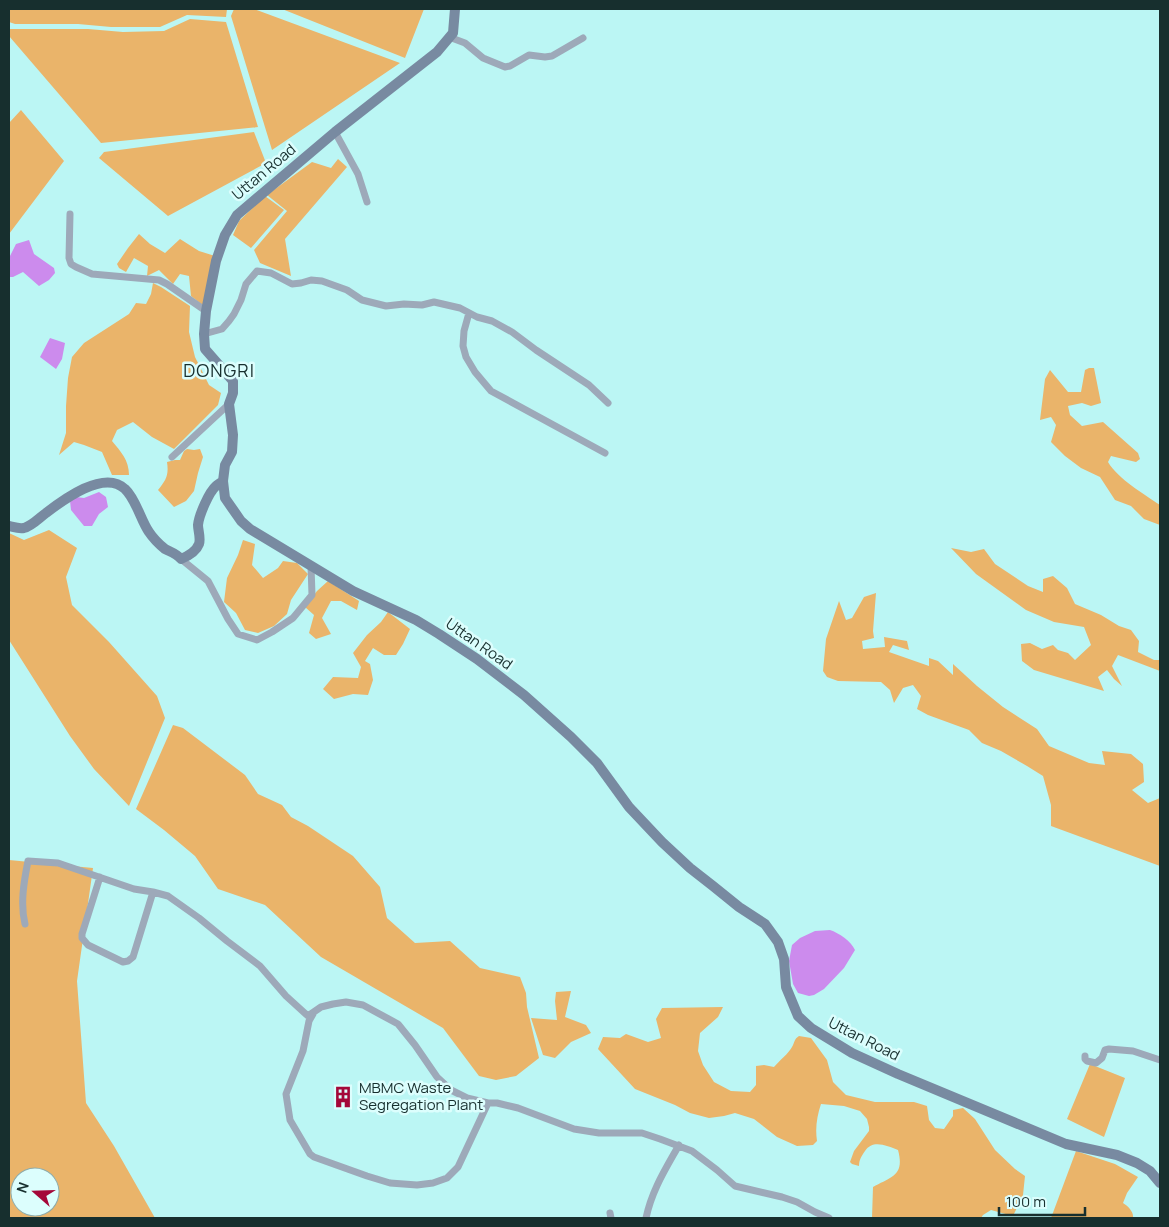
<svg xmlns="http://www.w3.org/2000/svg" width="1169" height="1227" font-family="Manrope,sans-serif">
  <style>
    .green { fill: #eab46a; fill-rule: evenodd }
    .water { fill: #cc8bed }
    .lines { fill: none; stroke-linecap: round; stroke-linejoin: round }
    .street { stroke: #9da9b9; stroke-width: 7 }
    .secondary { stroke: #788aa1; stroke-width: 10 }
    .labels { text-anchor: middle; stroke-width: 5; stroke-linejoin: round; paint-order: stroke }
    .street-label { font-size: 15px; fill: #172f2e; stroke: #dcfefd }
    .poi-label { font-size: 15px; fill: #172f2e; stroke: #dcfefd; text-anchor: start }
    .quarter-label { font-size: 18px; letter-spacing: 1px; fill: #172f2e; stroke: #dcfefd }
  </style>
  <rect width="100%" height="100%" fill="#bbf6f4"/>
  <path class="green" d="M9,9H227L226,17L187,15L160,27H111L78,24H15L9,22Z
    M234,9H254L400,63L272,150L231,16Z
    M282,9H424L405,58Z
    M190,19L226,22L258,127L101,143L9,36V29H88L123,32L164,31Z
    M21,110L64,161L9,234V123Z
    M254,132L266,163L168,216L99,158L104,152Z
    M338,159L347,167L285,239L291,276L260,263L254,250L287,211L267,195L312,162L331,168Z
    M265,196L284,210L251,248L233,235L239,221Z
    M139,234L150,244L165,253L180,239L199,251L215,256L205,307L191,296L189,276L180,274L173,284L159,270L147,276L148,266L134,258L126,272L119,268L117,264L128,248Z
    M153,283L161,287L190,306L189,332L195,357L209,385L221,393L218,405L174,449L152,437L133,422L117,430L112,441C121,452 129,460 129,475H112L102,452L84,445L74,442L59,455L66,433V406L68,378L72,357L84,343L129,314L136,303L146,304L151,294Z
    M1089,368H1094L1101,403L1091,406L1082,403L1068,406L1070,415L1082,426L1103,422L1138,453L1140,459L1136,462L1111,456L1108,462C1118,479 1144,494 1160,505V525L1144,519L1131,506L1115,500L1100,477L1081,468L1065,456L1051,442L1056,425L1051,417L1040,420L1045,379L1050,370L1068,392H1081L1085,370Z
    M187,449L194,450L200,449L203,457L198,473L194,491L186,501L174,507L158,490C166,480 169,475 167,462L175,460H180L184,451Z
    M49,530L77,548L66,577L72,605L109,642L157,696L165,718L129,806L94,769L70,736L9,640V533L24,540Z
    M243,540L255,544L252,565L263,578L278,568L283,561L297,563L308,574L291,600L287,614L274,626L258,633L245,630L236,613L224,602L227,578L238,555Z
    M951,548L971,552L984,549L995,564L1028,586L1043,592V579L1053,576L1067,588L1075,604L1101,615L1119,626L1131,630L1139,641L1138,652L1154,660H1160V671L1118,655L1112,666L1122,686L1114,679L1107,670L1098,677L1104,691L1034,670L1022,661L1021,644L1030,643L1042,649L1053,645L1058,650L1068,653L1075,660L1091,645L1084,627L1054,622L1026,610L976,574Z
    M328,581L359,601L357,610L341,601H331L322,618L331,634L316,639L309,633L314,615L305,607L317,591Z
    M876,593L873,631L874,638L862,641L863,649L885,647L884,637L907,641L909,650L893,645L889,652L929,666V658L938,661L953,675V664L977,686L1003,707L1037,729L1049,746L1089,763L1105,765L1102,751L1131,754L1143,764L1144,782L1132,790L1148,803L1160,798V866L1051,826V805L1043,776L1027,766L1001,751L982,743L969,730L928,715L917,709L921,696L913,685L903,688L894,703L890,690L881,682L838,681L827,677L823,671L826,639L839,601L846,620L852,618L864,597Z
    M388,612L410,629L403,644L396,655H384L373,648L365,661L370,664L373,680L368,695L353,694L334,699L323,689L333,677L358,678L361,667L353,653L367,635L381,622Z
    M173,725L183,728L245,775L258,794L282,805L291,817L308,826L353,856L380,887L387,918L415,943L450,941L480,968L520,977L526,993L527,1007L539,1058L516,1076L496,1080L479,1076L443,1028L321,957L265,905L218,889L195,856L164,830L136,809Z
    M9,860L93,868L77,981L86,1103L114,1146L155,1218H9ZM20,1177H50V1207H20Z
    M571,991L565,1017L586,1025L591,1033L571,1042L555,1058L543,1055L531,1018L557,1020L555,1001L556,992Z
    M723,1007L718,1017L700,1033L698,1051L703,1065L714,1082L731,1091L750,1092L756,1085V1066L764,1065L774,1067C779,1061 789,1053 792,1047C795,1042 794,1039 799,1036L811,1038L827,1060L833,1082L846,1095L875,1102H914L927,1106L929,1120L935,1128L944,1129L953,1116V1110L963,1108L975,1119L995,1150L1015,1169L1025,1176L1023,1195L1013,1216L991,1210L983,1215L981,1218H872L873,1187C891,1177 905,1176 898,1150C887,1146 873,1139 865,1151C861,1157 859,1160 859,1166L852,1164L850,1162L854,1151L869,1131V1127L867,1119L860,1111L844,1106L821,1104C817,1116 815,1128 817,1141L813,1145L797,1146L777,1137L754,1119L735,1113L724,1116L709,1118L690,1113L675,1105L635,1089L598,1049L603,1037L620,1038L626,1034L648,1042L661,1038L656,1019L662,1008Z
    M1090,1064L1125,1078L1104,1137L1067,1119Z
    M1076,1151L1115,1164L1138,1177L1127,1193L1123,1203C1128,1206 1134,1212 1133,1218H1051Z"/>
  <path class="water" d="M29,240L34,254L54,268L55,273L49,280L39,286L23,272L13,277H9V258L16,244Z
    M50,338L65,343L62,359L56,369L40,357Z
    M99,492L106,497L108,507L99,514L92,526H84L71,510L70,501L76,497L84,498Z
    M830,930C839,933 851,941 855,950L844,968L824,989L814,995L809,996L798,993L793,984L789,961L792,945L800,938L815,931Z"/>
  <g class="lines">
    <path class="street" d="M449,37L465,43L483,58L505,67L510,66L529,55L545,57L552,56L583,38
      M335,132L358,174L367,202
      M70,214L69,258L71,264L76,267L92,274L159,280L167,284L206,311
      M469,313L464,331L463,346L466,357L475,372L491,391L605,453
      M204,334L222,329L229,321L234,314L241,300L246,284L257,271L271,273L292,284L301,283L311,280L322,281L347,290L362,300L386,306L404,304L422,305L434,302L460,308L477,317L492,321L512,332L536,350L589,385L608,403
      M172,457L229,404
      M181,559L208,581L228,619L238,634L257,640L272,632L293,618L312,595L311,566
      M100,877L82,934V938L88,945L123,962L128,961L133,957L153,892
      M25,924C20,904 24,881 28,861L58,863L134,889L153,892L168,896L199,918L227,941L260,966L286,996L308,1016L321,1007L333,1004L346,1002L363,1005L398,1024L415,1045L437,1077L451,1090L467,1098L488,1103H497L518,1108L574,1129L599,1133H642L660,1139L692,1151L717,1170L735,1186L782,1197L797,1202L815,1212L829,1218
      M313,1014L309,1021L303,1051L286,1094L290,1120L310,1154L314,1157L367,1176L390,1183L417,1185L433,1183L447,1178L458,1167L488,1103
      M1085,1056V1059L1087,1061L1096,1063L1102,1058L1105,1050L1109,1049L1133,1051L1160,1060
      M610,1213L611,1218
      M646,1218C652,1190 665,1170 679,1145"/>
    <path class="secondary" d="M455,9L453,33L437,52L335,132L237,215L225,235L216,261L206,311L204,334L205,349L233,381V393L229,404L233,435L232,452L225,465L223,481L225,498L241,521L250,529L353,591L416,620L439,634L477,659L524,695L571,737L597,763L629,807L662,842L690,868L713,886L739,907L765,924L778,942L784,959L786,987L798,1016L811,1028L852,1053L898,1074L1066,1144L1117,1155L1137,1163L1150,1171L1160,1183
      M9,526C14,527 18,529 24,528C32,526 39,518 46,513C63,500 104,469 125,489C136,499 141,521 149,532C153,538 160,545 165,549C171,552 177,554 181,559C188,556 196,552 199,544C201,538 198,531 198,525C199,515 209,492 216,486C217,485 222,482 223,481"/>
  </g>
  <defs>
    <g id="building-bare" transform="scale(1.725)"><path d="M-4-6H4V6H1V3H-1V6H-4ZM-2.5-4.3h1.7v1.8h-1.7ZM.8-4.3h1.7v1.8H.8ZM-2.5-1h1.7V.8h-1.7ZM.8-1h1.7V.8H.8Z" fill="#a40839" stroke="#dcfefd" stroke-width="2.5" paint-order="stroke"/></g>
  </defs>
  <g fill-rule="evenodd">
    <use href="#building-bare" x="343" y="1097"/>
  </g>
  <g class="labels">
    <g class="street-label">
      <text transform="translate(264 172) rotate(-40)" y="5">Uttan Road</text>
      <text transform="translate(479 644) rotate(35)" y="5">Uttan Road</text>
      <text transform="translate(864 1039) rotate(27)" y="5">Uttan Road</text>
    </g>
    <g class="poi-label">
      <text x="359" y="1093">MBMC Waste<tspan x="359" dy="17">Segregation Plant</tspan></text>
    </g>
    <g class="quarter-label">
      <text x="219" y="377">DONGRI</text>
    </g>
  </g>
  <rect width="1169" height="1227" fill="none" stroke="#172f2e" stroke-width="20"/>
  <g transform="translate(35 1192) rotate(290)"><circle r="24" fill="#dcfefd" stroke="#8dabaa"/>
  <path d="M0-4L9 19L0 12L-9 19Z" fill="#a40839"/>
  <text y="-8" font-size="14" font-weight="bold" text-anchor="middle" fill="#172f2e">N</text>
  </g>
  <path d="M999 1207v8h86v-8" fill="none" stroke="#172f2e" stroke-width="2.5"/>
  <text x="1006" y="1207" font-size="15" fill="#172f2e" stroke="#dcfefd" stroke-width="4" paint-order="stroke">100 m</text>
</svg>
